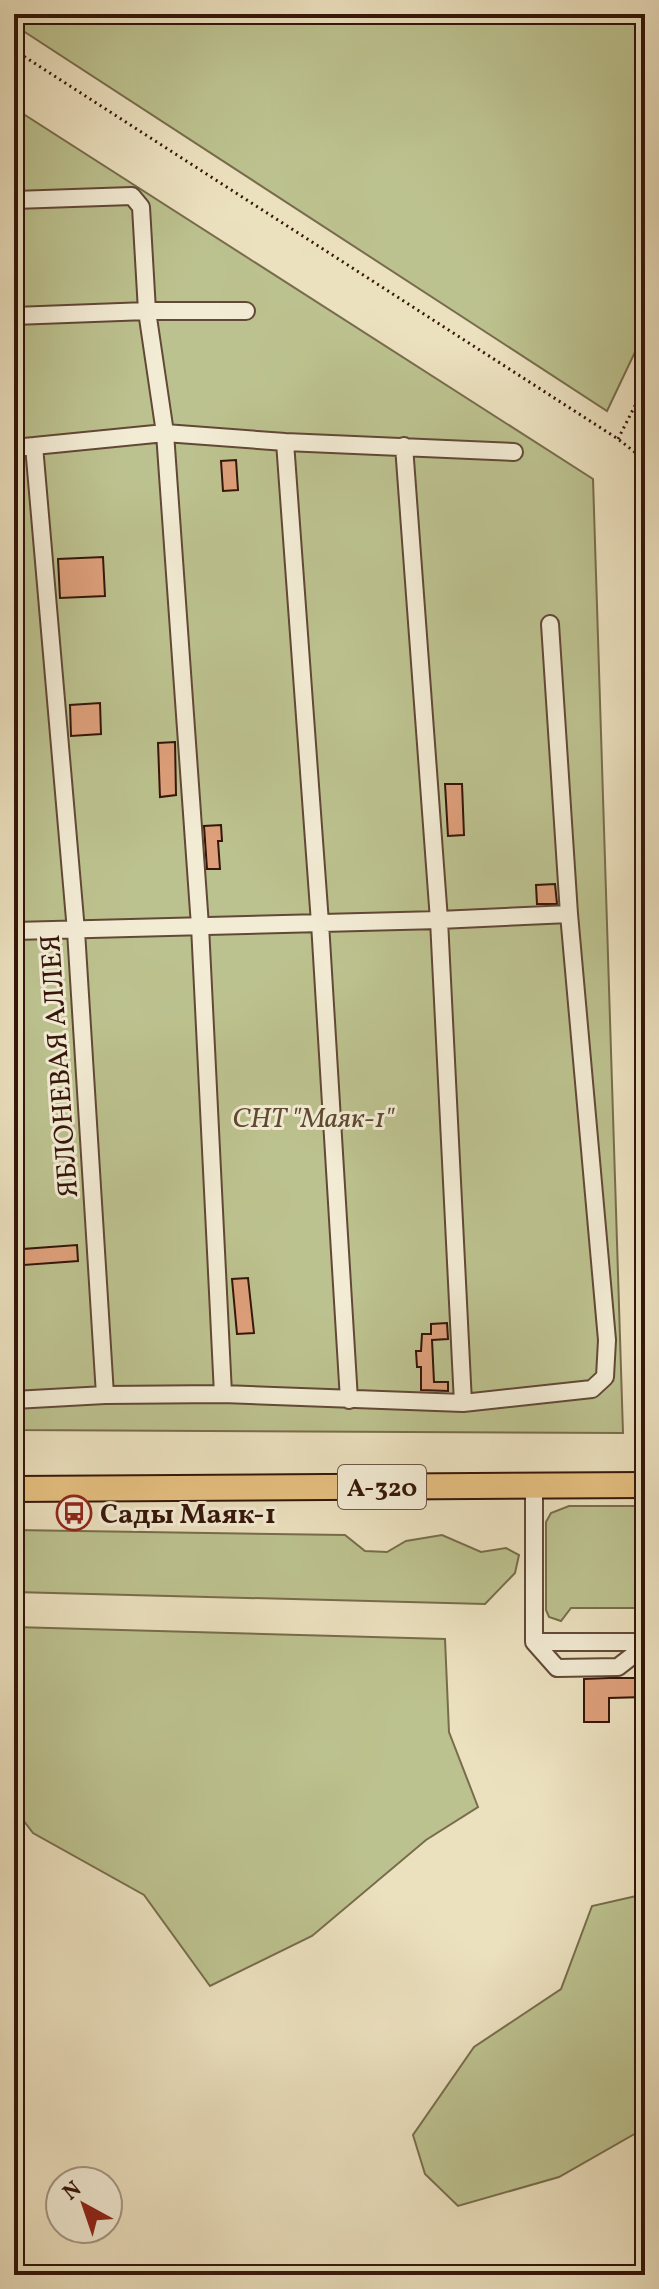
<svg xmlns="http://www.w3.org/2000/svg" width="659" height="2289" font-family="Vollkorn,serif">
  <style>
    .green { fill: #bcc28f; stroke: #786c4c; stroke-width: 2 }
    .building { fill: #dea07b; stroke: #341509; stroke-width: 2 }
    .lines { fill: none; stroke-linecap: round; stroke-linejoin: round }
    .minor-casing { stroke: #624836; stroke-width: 20 }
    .highway-casing { stroke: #341509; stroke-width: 28 }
    .path { stroke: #341509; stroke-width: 3; stroke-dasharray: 2 4; stroke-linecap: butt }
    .minor { stroke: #f3ecd5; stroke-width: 16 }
    .highway { stroke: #e6c080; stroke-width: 24 }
    .labels { text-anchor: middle; stroke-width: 6; stroke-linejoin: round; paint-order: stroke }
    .shield { fill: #f3ecd5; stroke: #6d5646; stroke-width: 2 }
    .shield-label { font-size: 26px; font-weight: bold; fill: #341509 }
    .street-label { font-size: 28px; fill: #341509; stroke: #f3ecd5 }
    .park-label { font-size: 28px; font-style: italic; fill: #5d4931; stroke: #f3ecd5 }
    .poi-label { font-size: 28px; font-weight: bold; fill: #341509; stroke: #f3ecd5; text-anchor: start }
  </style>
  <rect width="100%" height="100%" fill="#ece1bf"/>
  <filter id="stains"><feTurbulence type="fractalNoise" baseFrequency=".0025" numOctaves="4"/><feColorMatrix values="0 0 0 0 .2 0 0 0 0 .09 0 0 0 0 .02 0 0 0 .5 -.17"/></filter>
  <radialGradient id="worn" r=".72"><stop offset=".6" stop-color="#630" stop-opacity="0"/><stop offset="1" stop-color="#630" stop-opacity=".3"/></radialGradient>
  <path class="green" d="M20,14H645V331L607,411L14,25Z
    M14,108L593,479L623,1433L14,1430Z
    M569,1506H645V1615L641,1608H571L561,1621L549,1617L546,1610V1522L551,1513Z
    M14,1530L345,1535L365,1551L387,1552L406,1541L442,1535L481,1552L506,1548L519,1555L515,1573L485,1604L14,1592Z
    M14,1627L445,1639L449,1732L478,1807L426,1840L312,1936L210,1986L144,1895L33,1833L14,1808Z
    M645,1894V2128L559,2177L458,2206L425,2174L413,2135L474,2047L561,1989L592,1906Z"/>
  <path class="building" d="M236,460L238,490L223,491L221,461Z
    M103,557L105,596L60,598L58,559Z
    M100,703L101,734L71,736L70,705Z
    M175,742L176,795L160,797L158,743Z
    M445,784H462L464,835L448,836Z
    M221,825L222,841H218L220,869H207L204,826Z
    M555,884L557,904H537L536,885Z
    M77,1245L78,1261L24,1265L23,1249Z
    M248,1278L254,1333L237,1334L232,1279Z
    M447,1323L448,1339L432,1340L434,1382H448V1391L421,1390V1367H417L416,1351H421L422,1334H431V1324Z
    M609,1678H645V1697L609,1698V1722H584V1679Z"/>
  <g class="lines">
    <g class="minor-casing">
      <path id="minor" d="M14,200L132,196L141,207L147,311L165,433L200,926L223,1394
        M14,316L147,311H246
        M285,442L320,923L349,1400
        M34,446L76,931L105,1395
        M404,446L439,920L463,1403
        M14,448L165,433L285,442L514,452
        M14,931L439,920L569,914
        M14,1400L105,1395L223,1394L463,1403L592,1389L605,1377L607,1340L569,914L550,624
        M534,1486V1642L557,1668L618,1667L645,1646
        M534,1642H645"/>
    </g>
    <g class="highway-casing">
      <path id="highway" d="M14,1489L645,1485"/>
    </g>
    <path class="path" d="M14,50L618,439L645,460
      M618,439L645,386"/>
    <use href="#minor" class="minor"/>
    <use href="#highway" class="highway"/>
  </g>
  <defs>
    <g id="bus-ring" transform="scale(1.8)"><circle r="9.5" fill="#f3ecd5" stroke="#8f2418" stroke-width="1.5"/><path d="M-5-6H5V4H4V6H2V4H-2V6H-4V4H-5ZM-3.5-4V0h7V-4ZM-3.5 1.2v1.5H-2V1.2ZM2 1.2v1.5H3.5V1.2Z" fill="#8f2418"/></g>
  </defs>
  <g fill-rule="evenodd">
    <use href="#bus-ring" x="74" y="1513"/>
  </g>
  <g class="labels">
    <rect class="shield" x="338" y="1465" width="88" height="44" rx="6"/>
    <g class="shield-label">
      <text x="382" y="1496">А-320</text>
    </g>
    <g class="street-label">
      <text transform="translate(58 1066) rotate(-94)" y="10">ЯБЛОНЕВАЯ АЛЛЕЯ</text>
    </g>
    <g class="park-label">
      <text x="313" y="1127">СНТ "Маяк-1"</text>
    </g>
    <g class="poi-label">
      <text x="100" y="1523">Сады Маяк-1</text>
    </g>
  </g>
  <rect width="659" height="2289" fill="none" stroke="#ece1bf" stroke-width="48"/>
  <rect x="16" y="16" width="627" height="2257" fill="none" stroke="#341509" stroke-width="4"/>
  <rect x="24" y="24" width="611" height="2241" fill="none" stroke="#341509" stroke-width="2"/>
  <g transform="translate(84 2205) rotate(320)"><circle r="38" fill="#f3ecd5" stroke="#a79683" stroke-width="2"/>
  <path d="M0-6L14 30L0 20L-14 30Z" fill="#8f2418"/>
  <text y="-12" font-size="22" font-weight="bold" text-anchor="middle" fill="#341509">N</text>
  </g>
  <rect width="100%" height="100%" filter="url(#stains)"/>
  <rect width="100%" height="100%" fill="url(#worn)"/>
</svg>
